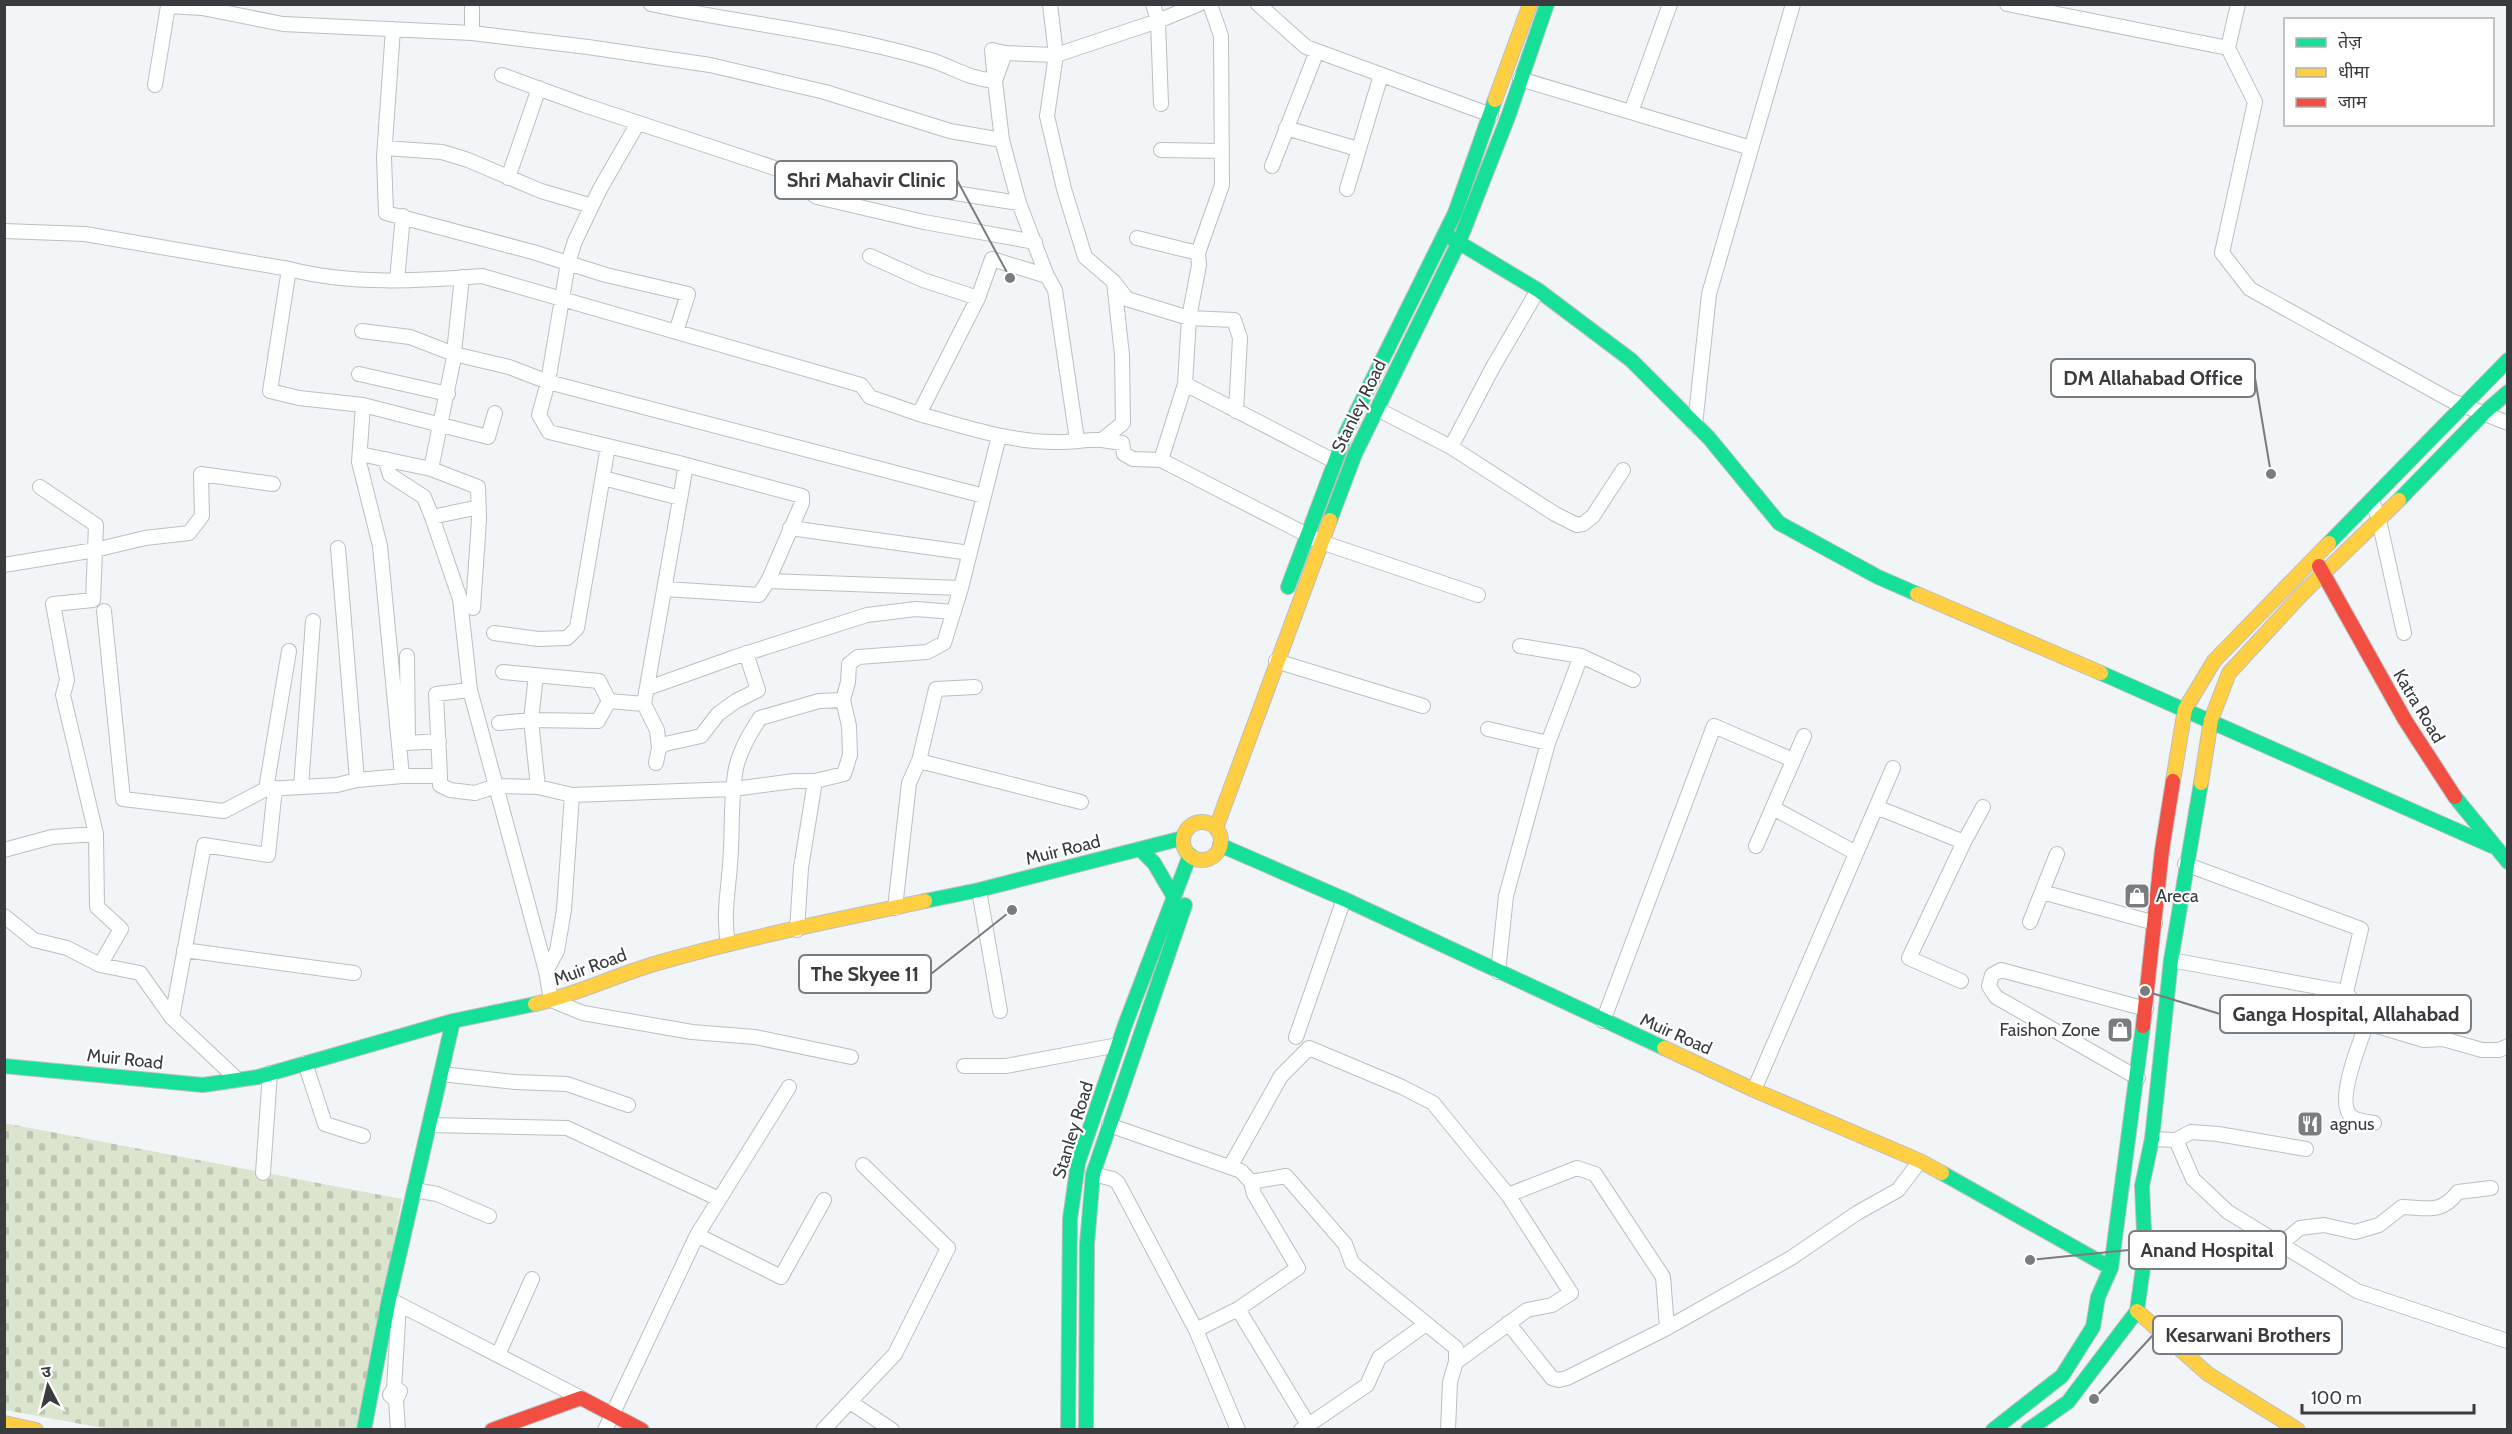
<svg xmlns="http://www.w3.org/2000/svg" width="2512" height="1434" font-family="Cabin,'Noto Sans Devanagari',sans-serif">
  <style>
    .cemetery { fill: url(#cemetery-stones) }
    .lines { fill: none; stroke-linecap: round; stroke-linejoin: round }
    .street-casing { stroke: #bcbec0; stroke-width: 16 }
    .fast-casing { stroke: #bcbec0; stroke-width: 16 }
    .slow-casing { stroke: #bcbec0; stroke-width: 16 }
    .jam-casing { stroke: #bcbec0; stroke-width: 16 }
    .street { stroke: #fdfefe; stroke-width: 14 }
    .fast { stroke: #16e098; stroke-width: 14 }
    .slow { stroke: #ffcf43; stroke-width: 14 }
    .jam { stroke: #f24e42; stroke-width: 14 }
    .labels { text-anchor: middle; stroke-width: 4.5; stroke-linejoin: round; paint-order: stroke }
    .street-label { font-size: 18px; fill: #393b3e; stroke: #fff }
    .poi-label { font-size: 18px; fill: #393b3e; stroke: #fff; text-anchor: start }
    .leader { fill: none; stroke: #7a7c7f; stroke-width: 2 }
    .callout-dot { fill: #7a7c7f; stroke: #fff; stroke-width: 2 }
    .callout { fill: #fff; stroke: #7a7c7f; stroke-width: 2 }
    .callout-label { font-size: 20px; text-anchor: middle; font-weight: bold; fill: #393b3e }
  </style>
  <defs>
    <pattern id="cemetery-stones" width="16" height="16" patternUnits="userSpaceOnUse" patternTransform="scale(1.5)"><rect width="16" height="16" fill="#dbe4cd"/><path d="M2 7V4a2 2 0 0 1 4 0v3zM10 15v-3a2 2 0 0 1 4 0v3z" fill="#bdc4b1"/></pattern>
  </defs>
  <rect width="100%" height="100%" fill="#f2f5f8"/>
  <path class="cemetery" d="M4,1123L402,1199L358,1429H108L5,1410Z"/>
  <g class="lines">
    <g class="street-casing">
      <path id="street" d="M472,4V33
        M651,4C728,21 805,29 881,47C899,51 917,56 934,61C958,70 968,78 995,81L992,50L1005,53L995,81L1002,140L1019,203L1047,276L992,259L978,298L919,414C963,426 1009,442 1055,442C1071,443 1086,439 1102,440L1123,423L1122,355L1114,282
        M1050,4L1056,55L1158,21L1199,4
        M1153,4L1158,21L1161,104
        M1210,4L1221,36L1222,185L1198,253L1199,265L1189,318L1185,384L1334,461
        M1258,4L1306,47L1491,115
        M2007,4L2228,48L2238,4
        M393,29L384,157L386,213L533,252L606,275L688,294L676,332
        M2228,48L2255,102L2222,253L2250,289L2452,401L2508,423
        M1005,53L1056,55L1047,116L1064,189L1085,257L1114,282L1127,299L1189,318L1234,320L1240,338L1236,411
        M502,75L584,105L799,176L820,172L1019,203
        M1520,79L1751,148
        M155,85L168,6L202,8L283,24L472,33L588,47L710,65L825,92L950,131L1002,140
        M1631,112L1670,4
        M638,123L600,189L575,241L568,263L548,382L539,415L549,432L675,462L802,496V503L768,581L759,595L665,589
        M1286,128L1358,149
        M385,148L442,152L468,160L541,191L592,206
        M1161,150L1222,151
        M1272,166L1317,51
        M805,175L806,189L817,197L924,222L1035,242
        M508,178L539,88
        M1347,189L1381,75
        M4,231L85,234L289,269C351,285 419,281 482,276L861,385L870,397L919,414
        M1137,238L1198,253
        M870,256L923,280L978,298
        M289,269L270,391L299,398L363,405L488,437L495,413
        M1047,276L1055,290L1077,440
        M397,280L403,216
        M362,331L410,337L454,354L509,367L548,382L984,496
        M359,374L448,394
        M363,405L359,462L380,546L402,776
        M1377,409L1451,447L1555,514L1577,525L1583,524L1593,516L1623,470
        M1695,425L1709,294L1793,4
        M1102,440L1122,443L1124,454L1133,459L1161,460L1185,384
        M1451,447L1493,367L1538,290
        M360,454L431,469L478,487L479,520L473,608
        M385,459L390,475L424,497L432,517
        M1161,460L1321,542L1478,595
        M431,469L453,362L462,277
        M603,478L680,498
        M40,487L96,525L93,600L53,604L67,680L63,695L96,834L97,907L121,929L100,965
        M2372,500L2379,520L2404,633
        M479,507L432,517L460,599L470,690L546,971L551,1000L583,1013L692,1032L755,1037L851,1057
        M790,528L970,553
        M338,548L357,780
        M4,565L95,550L145,538L189,533L202,516L201,474L273,484
        M768,581L961,588
        M104,611L123,799L224,811L266,789
        M494,633L538,639L567,638L577,628L608,446
        M1520,646L1581,656L1633,680
        M289,651L266,789L337,785L357,780L402,776H440V785L450,790L475,793L496,786L538,787L572,795L564,910L557,951L546,971
        M407,656L408,743L439,741
        M1276,661L1423,706
        M503,672L599,681L609,701L598,721L531,720L538,787
        M648,688L735,657L867,615L916,609L954,612
        M609,701L644,704L686,465
        M644,704L657,730L659,748
        M499,723L531,720L536,675
        M1488,729L1548,743
        M919,761L1081,802
        M656,763L659,748L665,744L701,736L718,714L736,701L758,690L746,653
        M440,776L436,694L470,690
        M815,781L844,774L850,755L849,726L843,700L848,682L849,664L858,657L927,652L944,643L961,588L999,436
        M301,787L313,621
        M572,795L734,789L794,781H815L801,868L797,930
        M1876,807L1964,842L1909,958L1961,981
        M1773,808L1856,853
        M1964,842L1983,807
        M1756,846L1804,736
        M4,850L52,837L96,834
        M979,890L1000,1011
        M2042,892L2155,923
        M895,908L909,783L919,761L936,689L975,687
        M4,916L34,940L67,948L100,965L140,973L172,1018L238,1080
        M2030,922L2057,854
        M728,943C723,917 728,892 730,865C733,833 730,799 736,768C740,750 750,733 760,718L819,701L843,700
        M184,950L354,973
        M2171,960L2346,992L2361,929L2185,864
        M1498,972L1506,896L1548,743L1581,656
        M2346,992L2367,1023L2424,1040L2443,1039L2482,1050H2499L2508,1046
        M172,1018L204,845L268,855L275,788
        M1603,1021L1714,726L1793,760
        M2367,1023C2361,1040 2334,1104 2352,1117C2357,1121 2368,1122 2374,1123
        M1296,1037L1344,899
        M305,1063L325,1124L363,1136
        M964,1066H1006L1118,1045
        M441,1074L515,1082L567,1084L628,1105
        M2138,1078L1996,997L1989,986L1992,975L2001,970L2146,1009
        M1754,1090L1893,768
        M429,1125L567,1128L719,1199
        M1109,1125L1241,1171L1251,1182L1254,1194L1298,1268L1238,1309L1196,1330
        M2152,1139L2176,1140L2191,1132L2218,1134L2306,1149
        M2176,1140L2193,1179L2228,1212L2357,1291L2507,1341
        M1230,1167L1281,1076L1309,1048L1402,1087L1433,1103L1508,1195L1571,1293L1552,1305L1527,1310L1456,1362
        M263,1173L270,1073
        M1093,1174L1113,1179L1118,1183L1196,1330L1238,1430
        M1251,1182L1286,1176L1345,1244L1352,1263L1456,1348V1362L1450,1382L1448,1430
        M414,1190L437,1194L489,1216
        M1508,1195L1577,1168L1595,1174L1663,1277L1667,1328
        M697,1235L781,1277L824,1200
        M2281,1244L2300,1228L2324,1225L2355,1232L2379,1225L2402,1207C2428,1208 2441,1214 2458,1192L2491,1188
        M389,1299L581,1398
        M1238,1309L1309,1426
        M1508,1323L1552,1378L1559,1380L1567,1378L1667,1328L1791,1258L1857,1213L1898,1190L1920,1161
        M498,1355L532,1279
        M394,1389L399,1304
        M396,1400L390,1395L394,1389L400,1391L396,1400L398,1430
        M850,1402L892,1430
        M605,1430L697,1235L789,1087
        M823,1430L895,1354L948,1248L863,1165
        M1301,1430L1367,1385L1379,1358L1426,1324"/>
    </g>
    <g class="fast-casing">
      <path id="fast" d="M1448,236L1538,290L1631,360L1709,438L1779,523L1878,577L1917,594
        M2399,500L2484,413L2508,392
        M1330,520L1355,454L1459,242L1508,117L1547,4
        M2329,543L2508,360
        M1288,587L1346,433L1455,213L1495,100
        M2101,673L2492,846
        M2455,797L2508,862
        M1220,845L1344,899L1664,1048
        M1140,849L1154,863L1174,897
        M925,901L979,890L1183,838
        M4,1066L203,1085L258,1077L453,1021L535,1004
        M1942,1173L2111,1268
        M364,1430L389,1299L453,1021
        M1068,1430L1070,1219L1078,1163L1125,1025L1190,855
        M1086,1430L1087,1244L1093,1174L1185,905
        M1993,1430L2062,1376L2093,1327L2098,1297L2111,1268L2143,1026
        M2028,1430L2068,1402L2137,1311L2145,1253L2142,1186L2152,1139L2171,960L2201,783"/>
    </g>
    <g class="slow-casing">
      <path id="slow" d="M1495,100L1530,4
        M1917,594L2101,673
        M2173,781L2185,709L2214,661L2329,543
        M2201,783L2211,720L2229,673L2302,594L2399,500
        M1183 841a19 19 0 1 1 38 0a19 19 0 1 1-38 0Z
        M1216,828L1330,520
        M535,1004C578,994 618,974 661,962C748,937 837,920 925,901
        M1664,1048L1754,1090L1920,1161L1942,1173
        M2137,1311L2208,1374L2298,1430
        M4,1423L36,1430"/>
    </g>
    <g class="jam-casing">
      <path id="jam" d="M2319,566L2405,720L2455,797
        M2143,1026L2162,850L2173,781
        M492,1430L581,1398L642,1430"/>
    </g>
    <use href="#street" class="street"/>
    <use href="#fast" class="fast"/>
    <use href="#slow" class="slow"/>
    <use href="#jam" class="jam"/>
  </g>
  <defs>
    <g id="shop-square" transform="scale(1.35)"><rect x="-9" y="-9" width="18" height="18" rx="4" fill="#7a7c7f" stroke="#fff"/><path d="M-5-2.5h2.3a2.7 3.5 0 0 1 5.4 0H5L5.5 6h-11ZM-1.5-2.5h3a1.5 2.3 0 0 0-3 0Z" fill="#fff"/></g>
    <g id="restaurant-square" transform="scale(1.35)"><rect x="-9" y="-9" width="18" height="18" rx="4" fill="#7a7c7f" stroke="#fff"/><path d="M-5-6h1v4h1v-4h1v4h1v-4h1v5L-1.5 .5V6h-2V.5L-5-1ZM5-6V6H3V1.5H1.5Q1.5-4 5-6Z" fill="#fff"/></g>
  </defs>
  <g fill-rule="evenodd">
    <use href="#shop-square" x="2137" y="896"/>
    <use href="#shop-square" x="2120" y="1030"/>
    <use href="#restaurant-square" x="2310" y="1124"/>
  </g>
  <g class="labels">
    <g class="street-label">
      <text transform="translate(1359 406) rotate(-64)" y="6">Stanley Road</text>
      <text transform="translate(2419 706) rotate(59)" y="6">Katra Road</text>
      <text transform="translate(1063 850) rotate(-14)" y="6">Muir Road</text>
      <text transform="translate(590 967) rotate(-20)" y="6">Muir Road</text>
      <text transform="translate(1676 1034) rotate(24)" y="6">Muir Road</text>
      <text transform="translate(125 1059) rotate(6)" y="6">Muir Road</text>
      <text transform="translate(1073 1130) rotate(-73)" y="6">Stanley Road</text>
    </g>
    <g class="poi-label">
      <text x="2156" y="902">Areca</text>
      <text x="2100" y="1036" text-anchor="end">Faishon Zone</text>
      <text x="2330" y="1130">agnus</text>
    </g>
  </g>
  <path class="leader" d="M1010 278L957 180M2271 474L2255 378M1012 910L931 974M2145 991L2220 1014M2030 1260L2129 1250M2094 1399L2153 1335"/>
  <g class="callout-dot">
    <circle cx="1010" cy="278" r="6"/>
    <circle cx="2271" cy="474" r="6"/>
    <circle cx="1012" cy="910" r="6"/>
    <circle cx="2145" cy="991" r="6"/>
    <circle cx="2030" cy="1260" r="6"/>
    <circle cx="2094" cy="1399" r="6"/>
  </g>
  <g class="callout">
    <rect x="775" y="161" width="182" height="38" rx="6"/>
    <rect x="2051" y="359" width="204" height="38" rx="6"/>
    <rect x="799" y="955" width="132" height="38" rx="6"/>
    <rect x="2220" y="995" width="251" height="38" rx="6"/>
    <rect x="2129" y="1231" width="157" height="38" rx="6"/>
    <rect x="2153" y="1316" width="189" height="38" rx="6"/>
  </g>
  <g class="callout-label">
    <text x="866" y="187">Shri Mahavir Clinic</text>
    <text x="2153" y="385">DM Allahabad Office</text>
    <text x="865" y="981">The Skyee 11</text>
    <text x="2346" y="1021">Ganga Hospital, Allahabad</text>
    <text x="2207" y="1257">Anand Hospital</text>
    <text x="2248" y="1342">Kesarwani Brothers</text>
  </g>
  <rect width="2512" height="1434" fill="none" stroke="#393b3e" stroke-width="12"/>
  <rect x="2284" y="18" width="210" height="108" fill="#ffffff" stroke="#b0b1b2" stroke-width="1.5"/>
  <rect x="2296" y="38" width="30" height="9" fill="#16e098" stroke="#b0b1b2" stroke-width="1.5"/>
  <text x="2338" y="48" font-size="18" fill="#393b3e">तेज़</text>
  <rect x="2296" y="68" width="30" height="9" fill="#ffcf43" stroke="#b0b1b2" stroke-width="1.5"/>
  <text x="2338" y="78" font-size="18" fill="#393b3e">धीमा</text>
  <rect x="2296" y="98" width="30" height="9" fill="#f24e42" stroke="#b0b1b2" stroke-width="1.5"/>
  <text x="2338" y="108" font-size="18" fill="#393b3e">जाम</text>
  <g transform="translate(48 1386) rotate(353)" stroke="#ffffff" stroke-width="4.5" paint-order="stroke">
  <path d="M0-4.5L10 22L0 15L-10 22Z" fill="#393b3e"/>
  <text y="-9" font-size="16" font-weight="bold" text-anchor="middle" fill="#393b3e">उ</text>
  </g>
  <path d="M2302 1404v9h172v-9" fill="none" stroke="#393b3e" stroke-width="3"/>
  <text x="2311" y="1404" font-size="18" fill="#393b3e" stroke="#ffffff" stroke-width="4.5" paint-order="stroke">100 m</text>
</svg>
